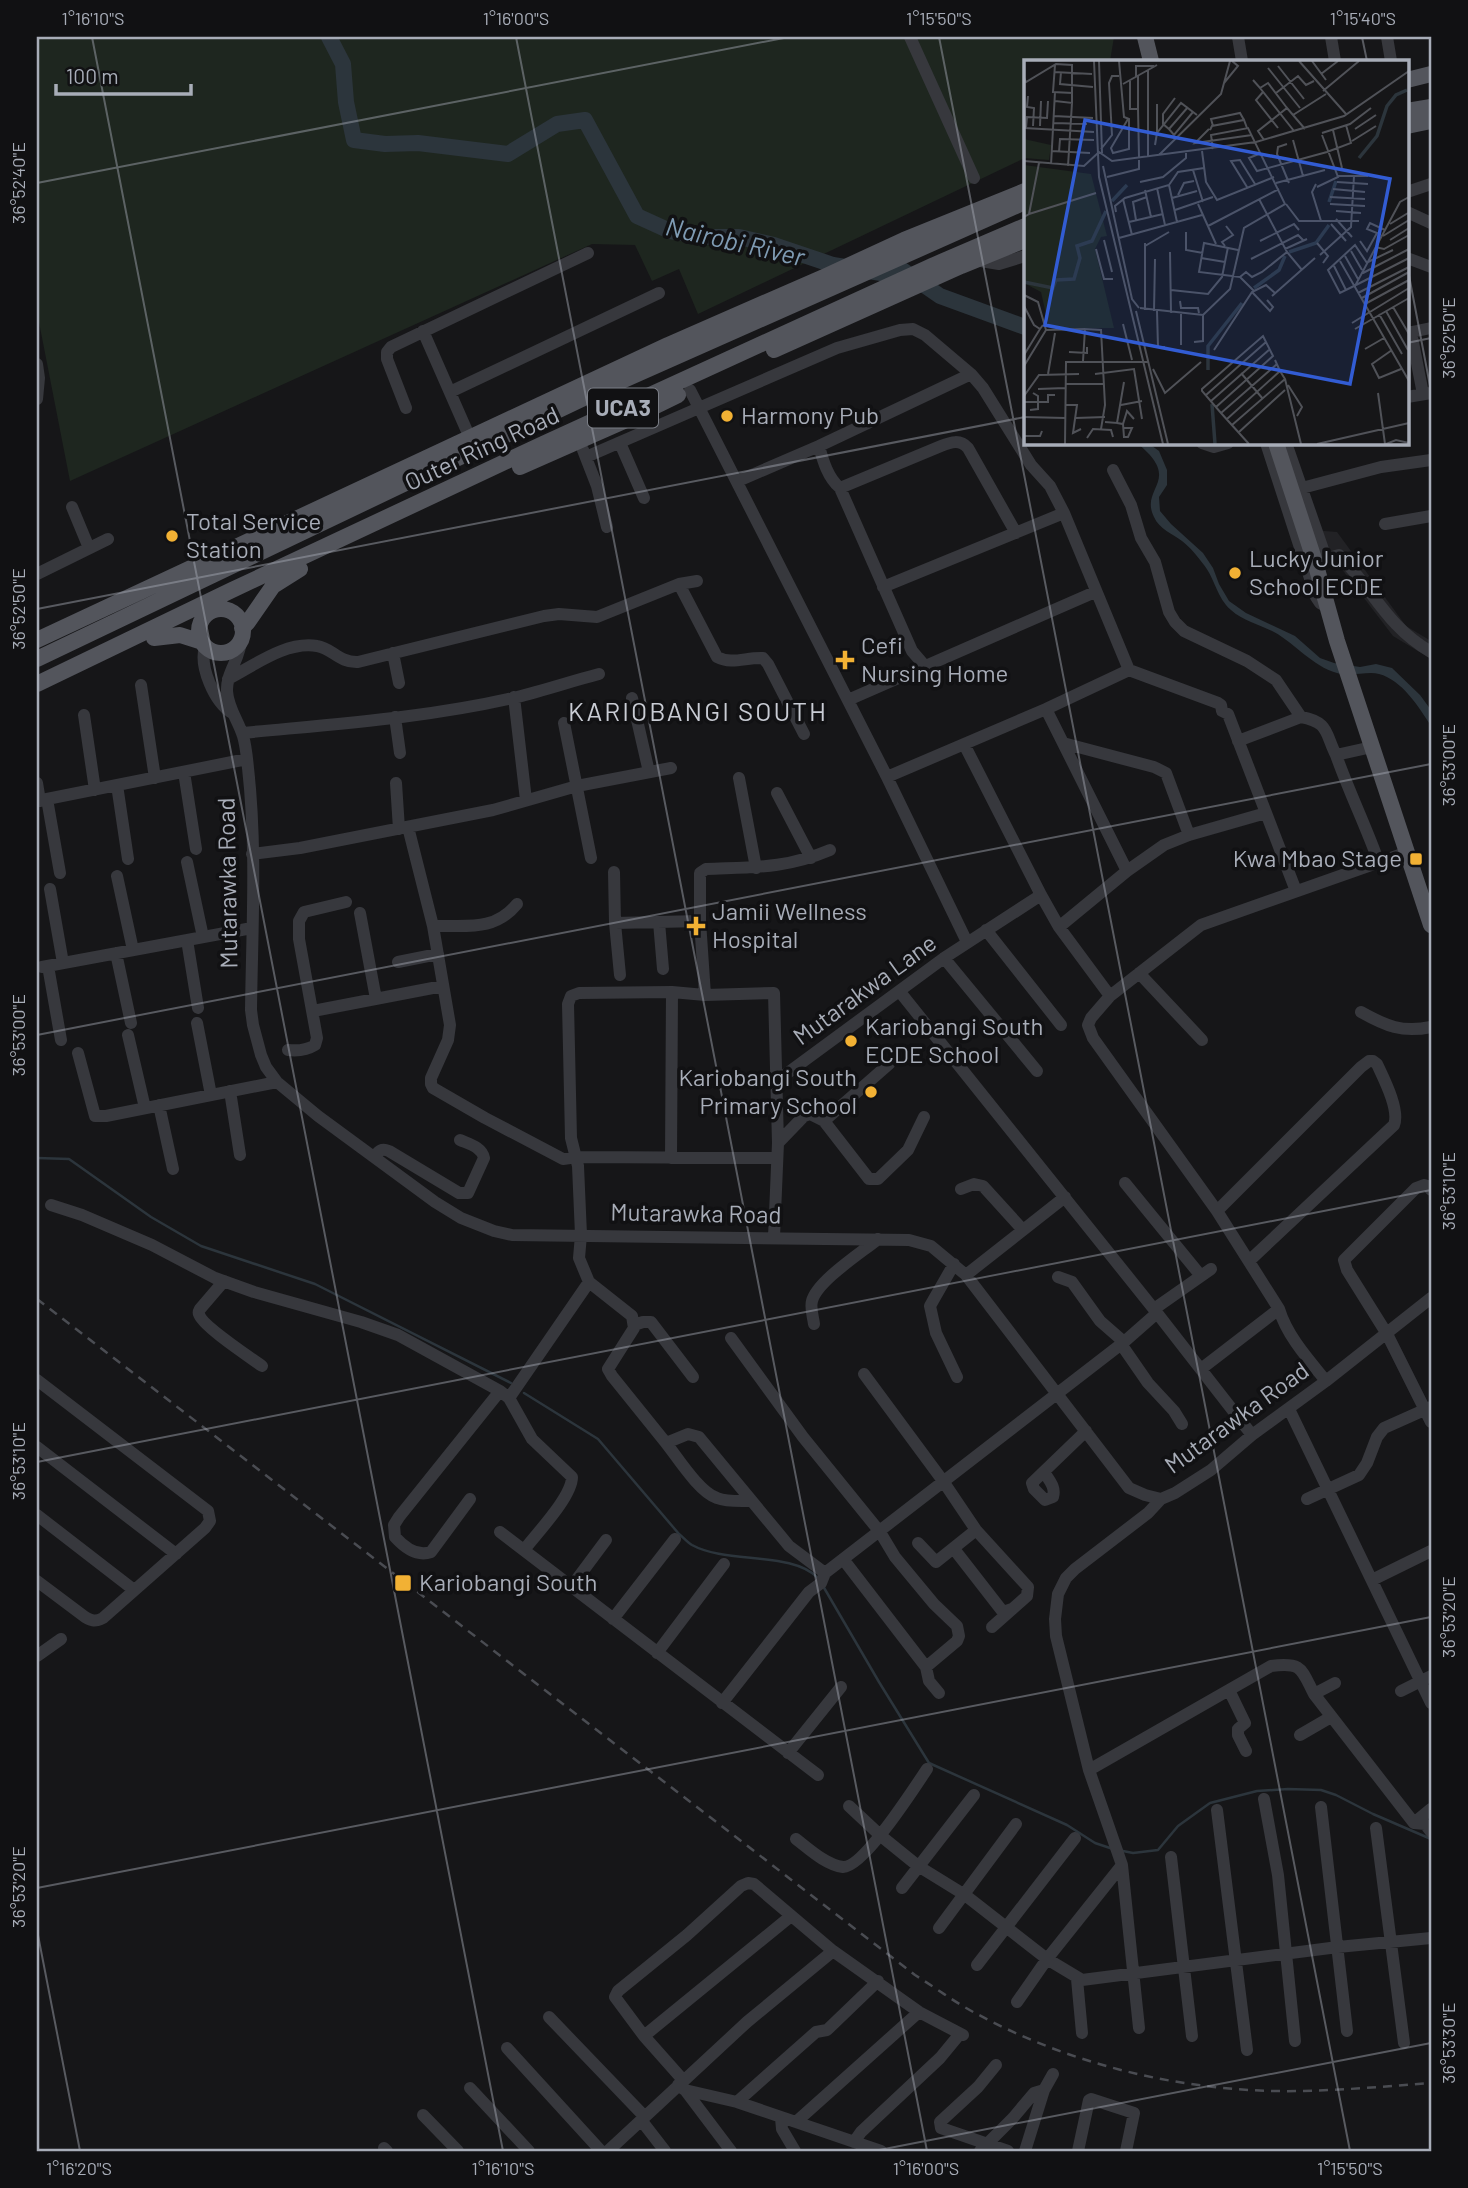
<svg xmlns="http://www.w3.org/2000/svg" width="1468" height="2188" font-family="Barlow,sans-serif">
  <style>
    .built { fill: #222225 }
    .green { fill: #1e261f }
    .water { fill: #2c353c }
    .lines { fill: none; stroke-linecap: round; stroke-linejoin: round }
    .stream { stroke: #2c353c; stroke-width: 2.5 }
    .river { stroke: #2c353c; stroke-width: 16 }
    .minor { stroke: #37383d; stroke-width: 12 }
    .major { stroke: #53555c; stroke-width: 16 }
    .rail { stroke: #4a4c52; stroke-width: 2.5; stroke-dasharray: 9 7; stroke-linecap: butt }
    .ticks { fill: none; stroke: #a8adb8; stroke-width: 2; stroke-opacity: 0.45 }
    .poi-dot { fill: #f2b134; stroke: #111113; stroke-width: 2.5 }
    .labels { text-anchor: middle; stroke-width: 7; stroke-linejoin: round; paint-order: stroke }
    .shield { fill: #111113; stroke: #7b7e86; stroke-width: 2 }
    .shield-label { font-size: 23px; font-weight: bold; fill: #a8adb8 }
    .poi-label { font-size: 24px; fill: #a8adb8; stroke: #111113; text-anchor: start }
    .street-label { font-size: 24px; fill: #a8adb8; stroke: #111113 }
    .water-label { font-size: 26px; font-style: italic; fill: #7f9bb3; stroke: #111113 }
    .neighbourhood-label { font-size: 26px; letter-spacing: 2px; fill: #c9ccd4; stroke: #111113 }
    .inset-river { fill: none; stroke: #2c353c; stroke-width: 3.5 }
    .inset-road { fill: none; stroke: #505258; stroke-width: 2 }
    .view { fill: #325cd3; fill-opacity: 0.15; stroke: #325cd3; stroke-width: 3.5 }
    .inset-edge { fill: none; stroke: #a8adb8; stroke-width: 3.5 }
    .neatline { fill: none; stroke: #a8adb8; stroke-width: 2.5 }
    .ticks-label { font-size: 18px; text-anchor: middle; fill: #a8adb8 }
  </style>
  <rect width="100%" height="100%" fill="#161618"/>
  <path class="built" d="M1312,530L1337,532L1406,626L1431,641V659L1393,636Z"/>
  <path class="green" d="M37,37H1114L1110,61H1025V158L698,314L679,269L652,281L635,245L592,244L70,481L37,312Z"/>
  <path class="water" d="M1137,443H1148L1159,451L1167,470V485L1159,497L1160,511L1171,524L1203,553L1213,568L1219,584L1229,601L1246,613L1295,636L1320,658L1334,663L1360,667L1376,664L1392,668L1420,695L1431,710V726C1419,707 1402,680 1379,674C1368,671 1350,677 1337,673C1312,666 1296,644 1274,632C1261,625 1243,621 1231,610C1217,598 1215,579 1204,565C1198,557 1190,547 1182,541C1173,534 1159,529 1154,517C1139,487 1184,481 1137,443Z"/>
  <g class="lines">
    <path class="stream" d="M37,1158L69,1159L151,1217L201,1246L315,1284L511,1383
      M524,1393L598,1439L679,1534C683,1537 687,1542 692,1545C726,1564 793,1551 818,1578
      M823,1586L879,1682L929,1763L1067,1825L1095,1843L1113,1849
      M1123,1851L1133,1853L1158,1850L1178,1826L1210,1803L1257,1791L1288,1789L1321,1790L1336,1795L1373,1814L1431,1839"/>
    <path class="river" d="M329,37L343,64L346,102L354,140L385,144L418,143L508,154L557,124L585,120L637,216L670,231L706,237H739L774,245L833,265L881,273L901,269L940,296L1025,327"/>
    <path class="minor" d="M910,37L974,178
      M1238,37L1242,61
      M1331,37L1335,61
      M1387,37L1391,61
      M1407,192L1431,184
      M1407,212L1431,223
      M1407,258L1431,267
      M975,260L999,264L1025,256
      M423,331L470,438
      M1411,332L1423,394
      M1407,333L1431,328
      M37,364L39,378L37,399
      M690,390L887,777L967,942
      M450,392L659,293
      M1407,397L1431,393
      M406,408L387,359V352L391,347L588,253
      M620,443L644,498
      M1202,443L1214,447L1228,443
      M1266,443L1316,597L1320,603L1327,607
      M1286,443L1326,558
      M819,446C823,461 828,478 840,488L912,651L924,665
      M583,450L597,486L607,527
      M586,457L837,348L900,330L913,329L925,335L971,374L983,388L1031,465L1050,486L1064,513L1129,670L1218,703L1221,705L1222,711L1228,714L1296,891
      M1113,470L1131,505L1141,538L1155,562L1169,612L1175,622L1184,631L1247,661L1276,680L1301,717C1329,722 1325,733 1336,755L1372,747
      M738,481L819,446L971,374
      M840,488L941,446C951,442 960,439 968,448L1016,533
      M1302,488L1381,467L1431,460
      M72,507L89,548
      M1385,524L1431,516
      M1315,562L1339,555C1373,589 1386,626 1431,652
      M37,574L108,539
      M679,584L717,657C732,665 746,657 763,658L768,664L804,734
      M883,587L1064,513
      M241,639C241,658 226,672 227,691C228,708 238,720 243,736C246,746 247,758 248,768C257,848 252,930 251,1010L253,1025L261,1055L266,1067L277,1082L318,1116L435,1202L461,1218L494,1231L512,1235L909,1240L931,1246L966,1275L1129,1488L1145,1495L1161,1499L1175,1493L1211,1470L1252,1435L1326,1381L1431,1298
      M205,647C199,666 214,702 232,713
      M393,653L399,683
      M228,679C255,665 286,641 317,646C332,648 339,663 358,662L544,616L559,614L597,617L679,584L697,581
      M141,685L155,778
      M514,697L526,800
      M632,698L649,772
      M848,700L1095,592
      M1046,709L1127,871
      M84,715L95,790
      M395,717L400,753
      M564,723L591,858
      M242,733C334,724 427,718 517,697C545,690 572,681 599,674
      M1238,741L1301,717
      M1063,743L1154,767L1166,773L1189,835
      M964,744L1041,895L1059,927L1110,996
      M1336,755C1349,792 1366,826 1379,863
      M184,772L196,849
      M887,777L1046,709L1129,670
      M739,778L756,868
      M37,783L40,801
      M396,783L399,829
      M117,785L128,859
      M777,793L811,858
      M47,799L60,873
      M37,801L247,759
      M408,827L433,926L450,1025L448,1040L431,1078V1084L433,1088L485,1118L563,1159L577,1157L777,1158
      M252,854L300,848L493,810L577,786L671,768
      M187,862L203,937
      M614,872L615,923L700,921
      M117,876L133,950
      M50,889L63,963
      M360,913L376,999
      M659,922L663,969
      M615,923L620,975
      M433,926C466,925 494,932 517,904
      M1059,927L1127,871L1164,845L1189,835L1266,813
      M986,930L1061,1025
      M187,940L198,1008
      M116,953L131,1023
      M944,958L1037,1071
      M398,962L438,954
      M48,966L61,1040
      M42,967L252,928
      M1139,973L1202,1040
      M900,992L1157,1313L1252,1435
      M705,995L700,921V873L706,869C753,867 785,869 830,850
      M313,1011L443,986
      M1361,1012C1386,1026 1402,1033 1431,1027
      M197,1023L211,1095
      M128,1035L145,1108
      M288,1050C297,1051 307,1050 315,1045L317,1038L299,939V921L304,912L346,902
      M78,1053L95,1116H106L277,1082
      M778,1080L944,958L1041,895
      M230,1091L240,1155
      M159,1105L173,1169
      M824,1121L889,1064
      M778,1143L804,1116L810,1114L824,1121L869,1179H878L908,1150L924,1117
      M374,1157C379,1151 381,1148 389,1151L459,1193H468L484,1158C482,1147 469,1144 460,1140
      M671,1158L672,992
      M1125,1183L1201,1276
      M961,1189L974,1184L983,1186L1023,1230
      M1431,1190L1428,1186L1424,1185L1416,1188L1344,1260L1347,1270L1387,1334L1431,1422
      M51,1205L82,1215L152,1245L215,1278L254,1292L361,1322L398,1335L500,1391L509,1398L532,1439L572,1477C572,1497 536,1534 524,1550
      M1217,1211L1361,1067L1369,1061H1373L1377,1064C1384,1079 1400,1110 1394,1125L1249,1261
      M954,1264L930,1306L936,1333L957,1377
      M966,1275L1065,1197
      M1058,1277L1072,1282L1100,1321L1124,1342
      M224,1281L200,1309C199,1311 198,1312 199,1314C201,1325 251,1358 262,1366
      M589,1282L632,1316L634,1328L608,1369L612,1376L666,1443L688,1434L699,1437L789,1546L825,1573
      M1154,1309L1211,1269
      M814,1324C813,1316 810,1308 812,1301C817,1281 861,1253 878,1239
      M634,1325L643,1322H651L693,1377
      M731,1338L803,1437L880,1532L895,1557L934,1604L957,1626L959,1636L957,1641L926,1667
      M1121,1344L1148,1383L1174,1411L1182,1424
      M1201,1369L1279,1309
      M864,1374L943,1481L976,1530L1028,1587L1027,1596L992,1627
      M37,1380L208,1511L210,1521L205,1528L103,1618C95,1622 92,1621 85,1617L37,1581
      M1326,1381C1309,1360 1287,1336 1279,1309L1217,1211L1093,1038L1088,1025L1091,1018L1110,996L1201,925L1408,852
      M509,1398L589,1282L579,1258L581,1235L578,1166L571,1138L568,1004L571,996L579,993L672,992L705,995L774,993L778,1143L774,1237
      M1289,1409L1431,1703
      M666,1443C678,1458 699,1492 717,1498C727,1502 740,1501 751,1501
      M37,1447L176,1554
      M1044,1472C1049,1480 1056,1487 1053,1497L1045,1500L1034,1489L1032,1483L1086,1431
      M470,1499L431,1552C417,1557 404,1547 395,1537L394,1525L399,1517L500,1391
      M1307,1499L1359,1475L1367,1463L1377,1437L1384,1428L1431,1407
      M37,1515L134,1590
      M500,1532L818,1775
      M918,1543L936,1562L976,1530
      M954,1549L1003,1612L1012,1609
      M843,1559L926,1667L929,1681L939,1693
      M1372,1580L1431,1551
      M571,1587L606,1540
      M613,1619L675,1539
      M657,1653L724,1564
      M37,1656L61,1639
      M1229,1690L1245,1723L1238,1729V1735L1246,1751
      M1401,1691L1431,1676
      M1314,1694L1414,1823L1431,1809
      M722,1703L809,1592L821,1583L825,1573L1124,1342L1157,1313
      M1300,1735L1331,1717
      M788,1753L841,1687
      M1089,1770L1271,1666C1303,1662 1301,1669 1314,1694L1335,1683
      M1264,1799L1278,1875L1295,2041
      M849,1806L881,1836L918,1866L965,1895L1047,1959L1082,1980L1338,1947L1431,1938
      M1321,1807L1347,2031
      M1217,1810L1247,2050
      M1414,1823L1425,1824L1431,1832
      M1376,1828L1404,2043
      M796,1839C809,1849 826,1865 843,1867C863,1868 915,1787 927,1769
      M1171,1857L1192,2036
      M902,1888L974,1795
      M939,1928L1016,1824
      M977,1965L1075,1838
      M1077,1979L1082,2033
      M1017,2002L1047,1959L1122,1865
      M549,2017L645,2117
      M1139,2028L1122,1865L1089,1770L1056,1636L1055,1619L1058,1594L1066,1578L1075,1569L1148,1513L1161,1499
      M644,2036L791,1916
      M507,2048L601,2151
      M996,2065L978,2087L940,2122L941,2128L1008,2151
      M683,2080L644,2036L615,1997L618,1991L687,1935L741,1886L748,1883L754,1884L833,1951L919,2012L963,2035
      M678,2085L685,2090L737,2102L881,2151
      M470,2088L529,2151
      M685,2090L731,2151
      M737,2102L816,2032L827,2030L878,1981
      M423,2115L458,2151
      M781,2118L782,2129L795,2151
      M641,2120L665,2151
      M796,2122L919,2012
      M854,2142L861,2132L940,2058L959,2035H963
      M384,2148L387,2151
      M608,2151L747,2022L833,1951
      M980,2151L1013,2118L1034,2093L1044,2090
      M1025,2151L1044,2090L1053,2074
      M1078,2151L1089,2100L1091,2099L1134,2113L1126,2151"/>
    <path class="major" d="M1145,37L1151,61
      M1407,80L1431,74
      M1407,111L1431,107
      M1407,126L1431,121
      M774,350L961,266L1025,240
      M1276,443L1315,562L1337,641L1431,925
      M520,467L631,418L678,395
      M199 631a22 22 0 1 1 44 0a22 22 0 1 1-44 0Z
      M242,628L248,622L273,586L300,569
      M154,638L180,635L202,642
      M37,640L668,345L826,276L904,240L1025,191
      M37,659L590,395L1025,202
      M37,684L232,590L543,444L934,265L1025,226"/>
    <path class="rail" d="M37,1299L915,1975C936,1988 957,2004 979,2015C1069,2063 1169,2088 1271,2091C1324,2092 1378,2087 1431,2083"/>
  </g>
  <path class="ticks" d="M92,37L503,2151M516,37L927,2151M939,37L1350,2151M1362,37L1367,61M37,183L789,37M1407,265L1431,391M1407,343L1431,338M37,609L1025,417M37,1035L1431,764M37,1462L1431,1190M37,1888L1431,1617M37,1930L80,2151M874,2151L1431,2043"/>
  <g class="poi-dot">
    <circle cx="727" cy="416" r="7"/>
    <circle cx="172" cy="536" r="7"/>
    <circle cx="1235" cy="573" r="7"/>
    <path d="M841.5 649.5h7v7h7v7h-7v7h-7v-7h-7v-7h7z"/>
    <rect x="1409" y="852" width="14" height="14" rx="3.5"/>
    <path d="M692.5 915.5h7v7h7v7h-7v7h-7v-7h-7v-7h7z"/>
    <circle cx="851" cy="1041" r="7"/>
    <circle cx="871" cy="1092" r="7"/>
    <rect x="394" y="1574" width="18" height="18" rx="3.5"/>
  </g>
  <g class="labels">
    <rect class="shield" x="588" y="388.5" width="70" height="39" rx="5"/>
    <g class="shield-label">
      <text x="623" y="416">UCA3</text>
    </g>
    <g class="poi-label">
      <text x="741" y="424">Harmony Pub</text>
      <text x="186" y="530">Total Service<tspan x="186" dy="28">Station</tspan></text>
      <text x="1249" y="567">Lucky Junior<tspan x="1249" dy="28">School ECDE</tspan></text>
      <text x="861" y="654">Cefi<tspan x="861" dy="28">Nursing Home</tspan></text>
      <text x="1402" y="867" text-anchor="end">Kwa Mbao Stage</text>
      <text x="712" y="920">Jamii Wellness<tspan x="712" dy="28">Hospital</tspan></text>
      <text x="865" y="1035">Kariobangi South<tspan x="865" dy="28">ECDE School</tspan></text>
      <text x="857" y="1086" text-anchor="end">Kariobangi South<tspan x="857" dy="28">Primary School</tspan></text>
      <text x="419" y="1591">Kariobangi South</text>
    </g>
    <g class="street-label">
      <text transform="translate(482 449) rotate(-25)" y="8">Outer Ring Road</text>
      <text transform="translate(228 883) rotate(-91)" y="8">Mutarawka Road</text>
      <text transform="translate(865 990) rotate(-36)" y="8">Mutarakwa Lane</text>
      <text transform="translate(696 1214) rotate(1)" y="8">Mutarawka Road</text>
      <text transform="translate(1237 1418) rotate(-36)" y="8">Mutarawka Road</text>
    </g>
    <g class="water-label">
      <text transform="translate(735 242) rotate(13)" y="9">Nairobi River</text>
    </g>
    <g class="neighbourhood-label">
      <text x="698" y="721">KARIOBANGI SOUTH</text>
    </g>
  </g>
  <g transform="translate(1024 60)">
    <rect width="385" height="385" fill="#161618"/>
    <path d="M0,79L27,85L25,100L0,98ZM0,105L67,114L83,176L77,177L71,189L90,268H25L17,232L0,223Z" fill="#1e261f"/>
    <path class="inset-river" d="M335,98L353,76L363,46L372,35L383,30M88,141L103,125M305,142L312,121M265,192L292,183L305,165M0,222L29,228L32,220L50,219L56,198L53,186L68,181L82,151M230,228L255,210L261,196M184,310V286L218,243M188,344L191,384"/>
    <path class="inset-road" d="M70,1L75,117L139,384M75,1L78,93M95,1L100,57L105,59V89L89,93L87,88L104,59M275,1L322,54M288,1L302,20M31,5L29,32L49,33M254,6L280,39M244,8L276,48M124,10V96M30,12L68,14M37,12L36,24L69,27M297,14L314,1M112,17V6H130M0,18L2,22L32,4L48,5V43L31,41M229,20L236,28L244,23L263,48M106,21V49H114V16M200,23L214,6L208,1M99,24L133,5M236,28L270,71M299,31L335,1M239,32L232,40L254,68M252,33L274,16L282,25L290,21M4,36L3,47L10,48L9,66M151,38L139,54V64L145,69L164,47M133,44V73M114,49L115,97M269,55L302,34M30,56L69,58M30,63L63,64M16,66L17,41M189,66L187,59L216,53L220,60M0,68L70,72M2,68L3,57L23,58L24,41M145,69L150,75L169,52M185,69L171,83L228,75M331,69L352,55M186,70L188,66L220,60L223,68M309,70L318,108M298,73L326,64L347,48M240,80L234,71L263,48L281,69M269,80L279,116M328,81L352,66M263,84L254,87L253,94L265,123M131,85L133,73L157,43L173,55M77,89L88,75L85,23L88,16H95M27,91L66,93M178,91L182,122L193,140L250,117M35,92L36,79L70,80M237,93L225,98L233,111L303,92L327,83L322,65M135,95L197,34L206,1M0,101L60,106L75,92L88,101L232,82L320,56L385,11M27,105L31,32M44,106L48,43M79,106L108,239L115,248M169,110L179,142M314,116H344M83,117L115,109V100M116,122L139,117L162,98V93M313,122L344,124M252,123L301,110M292,124L288,132L297,161M145,125L153,162M223,127L207,101L216,100L231,124M293,127L314,117L298,75M133,128L141,165M309,129L341,132M121,130L127,157M154,135L160,123L170,121M306,137L341,139M148,138L173,131M99,139L108,175M235,139L263,192L278,210M174,144L192,184M262,144L275,161H335M306,144L341,146M151,150L189,137M312,151L337,153M92,152L91,146L101,138L145,125L154,112L180,108M5,154L72,133M0,157L5,154L15,103M312,159L328,177M112,160L109,142L123,137M105,162L139,154M307,164L322,181M366,164L384,153M184,166L255,129M162,172V190L179,193M359,176L385,160M95,178L178,155M80,180L88,212M366,180L385,168M236,181L270,164L275,170M336,181L343,191L353,173L343,169L346,163L361,170M121,183V250M293,183L304,196L299,203M121,186L145,172M201,186L198,182L209,175L202,166M351,187L360,189L385,175M72,189L80,219H89M261,189L283,179M214,190L180,183L175,212L216,217L230,231M327,191L338,210M146,192L147,253M296,195L327,167L330,116M321,196L334,219M177,198L201,202M227,199L274,175L279,180M316,201L385,321M344,202L369,190M310,206L322,230M339,213L385,189M216,217L222,212L228,217L238,212L263,192M332,225L385,198M330,226L316,233L304,210L331,185L343,203M331,226L376,142L385,137M147,230L184,234L198,217L204,187M228,232L246,251L249,247L243,240M334,233L385,207M0,235L14,242L22,270M248,236L291,198M338,238L385,212M156,241L157,248H174L175,253M341,244L385,220M0,246L10,265L16,269L19,265M369,247L385,274M116,248L179,255L206,229L220,168L261,144L224,68L187,75L189,89M112,251L144,384M130,251L131,199M133,251L134,287H141M362,251L384,290M355,254L378,294M328,263L385,228M99,264L108,300M331,269L385,238M170,282L179,281V255M157,285V254M341,289L360,278M190,290L228,232L242,225L251,233M368,290L348,304L355,318L377,309M45,292L63,293V287M0,295L16,269M59,301L61,269L77,270L81,345L77,369M0,306L22,270L61,269M129,309L141,333L177,302M217,313L239,339M24,314L31,273M71,314L110,309L118,359M261,319L277,384M42,324H80M264,325L278,347L273,356M14,329L41,328M354,333L361,384M182,335L242,282M0,336L15,315L55,314M187,341L246,289M0,342H24V335H31M41,345H53L49,373L57,369M97,345L118,341M192,347L249,296L239,276L178,329V331L197,353M6,350L14,349V336L9,333M0,357L41,358M52,358L81,357M203,359L256,311L251,300M81,362L93,363L100,322M93,363L99,364L103,351L110,359M99,364L100,377H104L108,368H100M208,365L261,319L256,311M215,372L261,330M0,376H16L18,371M63,378L69,369L87,370L89,377M41,384L42,302H125M225,384L197,353L253,304M293,384L385,363M362,384L372,380L385,383"/>
    <path class="view" d="M61,60L366,119L326,324L21,265Z"/>
    <rect width="385" height="385" class="inset-edge"/>
  </g>
  <rect width="1468" height="2188" fill="none" stroke="#111113" stroke-width="77"/>
  <path d="M56 84v10h135v-10" fill="none" stroke="#a8adb8" stroke-width="3.5"/>
  <text x="66" y="84" font-size="21" fill="#a8adb8" stroke="#111113" stroke-width="5" paint-order="stroke">100 m</text>
  <rect x="38" y="38" width="1392" height="2112" class="neatline"/>
  <g class="ticks-label">
    <text x="93" y="25">1°16'10"S</text>
    <text x="516" y="25">1°16'00"S</text>
    <text x="939" y="25">1°15'50"S</text>
    <text x="1363" y="25">1°15'40"S</text>
    <text transform="translate(19 183) rotate(-90)" y="6">36°52'40"E</text>
    <text transform="translate(1449 338) rotate(-90)" y="6">36°52'50"E</text>
    <text transform="translate(19 609) rotate(-90)" y="6">36°52'50"E</text>
    <text transform="translate(1449 765) rotate(-90)" y="6">36°53'00"E</text>
    <text transform="translate(19 1035) rotate(-90)" y="6">36°53'00"E</text>
    <text transform="translate(1449 1191) rotate(-90)" y="6">36°53'10"E</text>
    <text transform="translate(19 1461) rotate(-90)" y="6">36°53'10"E</text>
    <text transform="translate(1449 1617) rotate(-90)" y="6">36°53'20"E</text>
    <text transform="translate(19 1887) rotate(-90)" y="6">36°53'20"E</text>
    <text transform="translate(1449 2043) rotate(-90)" y="6">36°53'30"E</text>
    <text x="79" y="2175">1°16'20"S</text>
    <text x="503" y="2175">1°16'10"S</text>
    <text x="926" y="2175">1°16'00"S</text>
    <text x="1350" y="2175">1°15'50"S</text>
  </g>
</svg>
